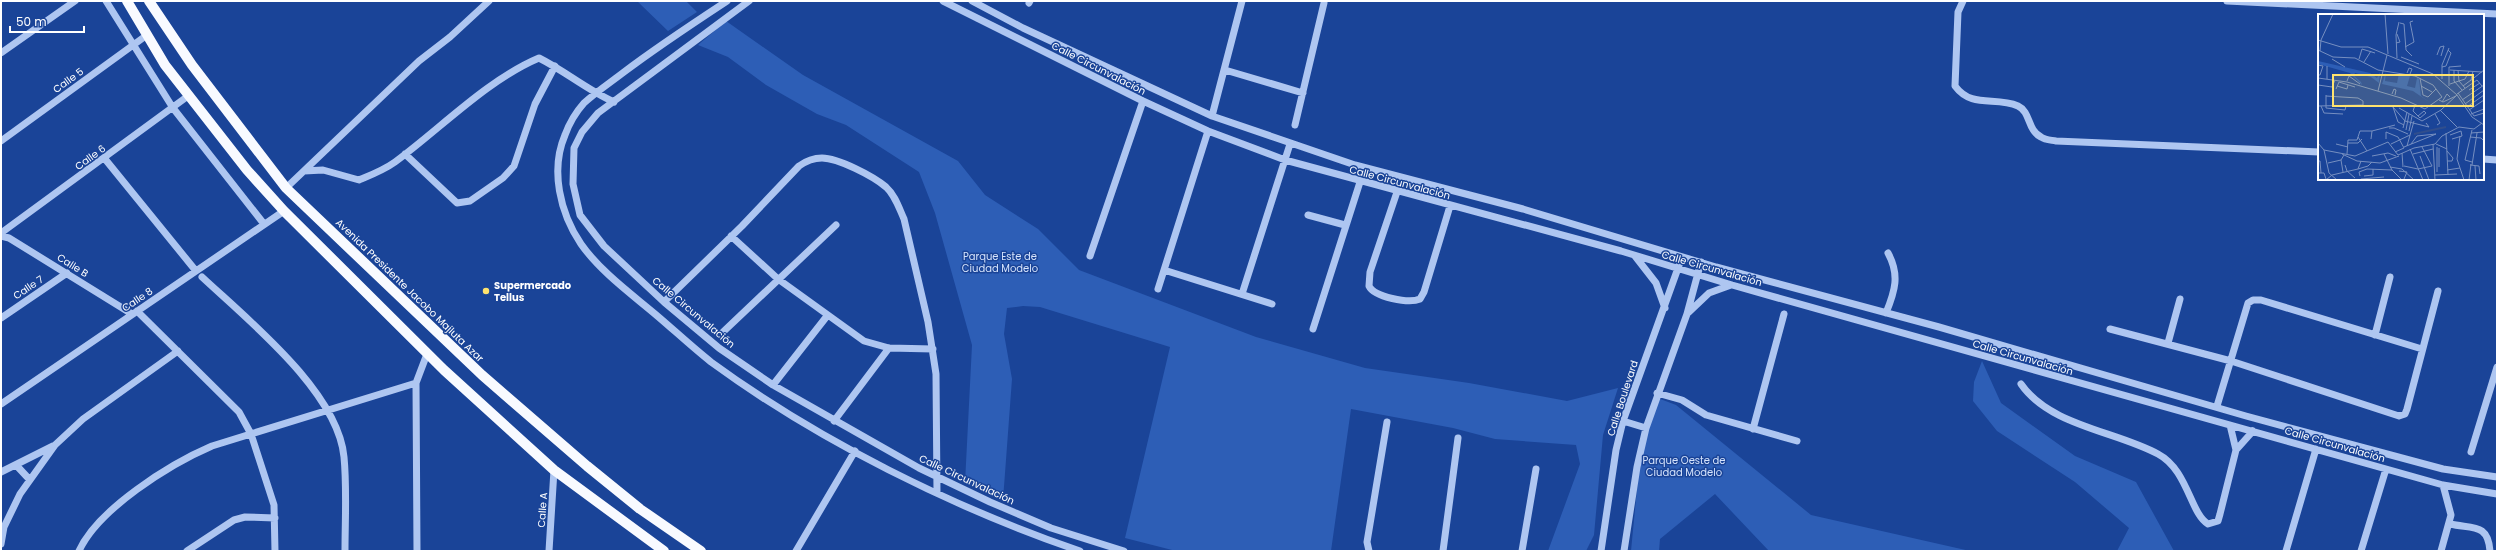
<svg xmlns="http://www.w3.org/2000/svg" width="2498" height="552" font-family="Poppins,sans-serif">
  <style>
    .green { fill: #2d5eb6 }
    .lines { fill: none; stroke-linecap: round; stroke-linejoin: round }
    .minor { stroke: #aec6f1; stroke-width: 7 }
    .major { stroke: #f8faff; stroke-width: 10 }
    .poi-dot { fill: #ffe36e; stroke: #1a4498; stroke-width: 1.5 }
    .labels { text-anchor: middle; stroke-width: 3; stroke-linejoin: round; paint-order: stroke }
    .street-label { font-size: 10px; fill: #fff; stroke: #1a4498 }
    .park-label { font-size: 10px; fill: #d5e3fc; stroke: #1a4498 }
    .poi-label { font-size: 10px; font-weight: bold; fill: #fff; stroke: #1a4498; text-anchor: start }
    .inset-river { fill: none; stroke: #304e8d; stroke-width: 2 }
    .inset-road { fill: none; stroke: #768fc1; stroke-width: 1 }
    .view { fill: #ffe36e; fill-opacity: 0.15; stroke: #ffe36e; stroke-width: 2 }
    .inset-edge { fill: none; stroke: #fff; stroke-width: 2 }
  </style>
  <rect width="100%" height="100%" fill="#1a4498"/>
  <path class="green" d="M637,1H686L697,12L668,31Z
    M726,21L803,75L958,161L985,195L1038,229L1079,270L1256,337L1365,368L1469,383L1567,401L1618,388L1603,435L1594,535L1586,551H1548L1580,464L1576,445L1495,439L1453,428L1351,409L1331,551H1176L1125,538L1170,347L1040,307L1023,306L1007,308L1004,334L1012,379L1003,500L965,483L972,345L935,213L919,172L846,125L817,114L766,85L728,57L698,45Z
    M1982,361L2001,403L2075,456L2136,482L2174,551H2117L2129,528L2075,482L1997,431L1973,401L1974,382Z
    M1655,397L1676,405L1811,515L1970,551H1769L1715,494L1660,539L1659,551H1631L1639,468Z"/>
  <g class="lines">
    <path class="minor" d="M106,1L173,108L264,224
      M727,1C692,24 657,47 624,72C611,82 596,92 584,103C576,112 569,124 565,135C550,170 560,213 581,244C600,271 630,293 655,314C674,330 692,347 711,362C819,441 954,508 1080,551
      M749,1L598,113L582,132L574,148L573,184L580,215L604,246L664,302L719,348L773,385L919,468L990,502L1051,528L1124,551
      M943,1L1143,101L1208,131L1285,160L1621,251L1732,285L2443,485L2497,494
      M972,1L1023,28L1212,116L1355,165L1523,209L1716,267L1939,327L2246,416L2443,469L2497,477
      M1963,1L1958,12L1955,86C1972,109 1995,96 2018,106C2031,112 2027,130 2041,137C2045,140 2051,140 2056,141L2319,152
      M2227,1L2497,14
      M1029,3L1030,1
      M1,53L75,1
      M1225,70L1303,93
      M1212,116L1242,1
      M1295,125L1324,3
      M1,141L147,35
      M405,154L457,203L470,201L503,178L514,166L535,104L555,66
      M105,159L196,271
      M2483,159L2497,160
      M304,171L323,170L359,180C371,175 384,170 395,162C440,129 487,80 539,58C565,71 587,90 614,102
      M286,188L419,61L450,37L489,1
      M1397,192L1370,272L1369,286C1374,297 1409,304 1420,299L1424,292L1450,206
      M1308,215L1345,225
      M1,233L188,96
      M1,236L9,238L132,314
      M731,236L778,279L864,341L889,348L933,349
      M1090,256L1143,101
      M1635,256L1656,283L1665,308
      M1164,270L1272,304
      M202,277C248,320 338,392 344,457C347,488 345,520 345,551
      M1158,289L1208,131
      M1242,294L1290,144
      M664,302L742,226L799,166C806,161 812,158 822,158C838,158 873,176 886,187C895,195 899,208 904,219L928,322L936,374L937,493
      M137,311L239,412L251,434L274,505L275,551
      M1689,312L1709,293L1731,285
      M1886,313C1895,291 1900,275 1888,253
      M1,318L67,273
      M1313,329L1360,182
      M2110,329L2231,361L2399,416L2405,414L2407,409L2438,291
      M723,332L836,225
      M2375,335L2390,277
      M2168,343L2180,299
      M2021,384C2050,426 2116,431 2158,454C2188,470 2190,513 2208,524L2218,521L2220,514L2236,450L2230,425
      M773,385L827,316
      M1657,393L1682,400L1706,415L1797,441
      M1,404L284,211
      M2217,406L2248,303L2253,300H2261L2422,349
      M834,421L889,348
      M1623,421L1646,428
      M1753,429L1784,314
      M2236,450L2253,431
      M2471,452L2497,367
      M16,465L30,480
      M1,472L53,446
      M2450,524C2473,529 2488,523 2490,551
      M1,544L4,527L20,494L55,445L83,419L178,351
      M79,551C98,509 170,464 212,446L416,383
      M187,551L234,520L245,517L275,518
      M417,551L416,383L427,354
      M549,551L554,470
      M796,551L855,451
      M1369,551L1367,542L1387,422
      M1443,551L1458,438
      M1522,551L1536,469
      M1601,551L1616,450L1623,421L1682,257
      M1624,551L1637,467L1646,428L1687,314L1701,262
      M2286,551L2316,449
      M2361,551L2386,469
      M2441,551L2451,515L2443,485"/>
    <path class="major" d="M127,1L165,65L247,170L284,211L444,370L554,470L664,551
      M149,1L192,65L286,188L482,375L587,466L640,509L701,551"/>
  </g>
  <circle class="poi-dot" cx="486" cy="291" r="4"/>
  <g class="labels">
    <g class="street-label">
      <text transform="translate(1099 68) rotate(27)" y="4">Calle Circunvalación</text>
      <text transform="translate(68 80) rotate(-36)" y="4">Calle 5</text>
      <text transform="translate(90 157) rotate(-36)" y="4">Calle 6</text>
      <text transform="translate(1400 182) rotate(15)" y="4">Calle Circunvalación</text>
      <text transform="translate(73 265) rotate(32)" y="4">Calle B</text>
      <text transform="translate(1712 268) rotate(16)" y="4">Calle Circunvalación</text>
      <text transform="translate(28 287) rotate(-34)" y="4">Calle 7</text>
      <text transform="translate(410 290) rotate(44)" y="4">Avenida Presidente Jacobo Majluta Azar</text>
      <text transform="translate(137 299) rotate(-34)" y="4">Calle 8</text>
      <text transform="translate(694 312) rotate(40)" y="4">Calle Circunvalación</text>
      <text transform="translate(2023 357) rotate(16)" y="4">Calle Circunvalación</text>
      <text transform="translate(1622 398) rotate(-72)" y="4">Calle Boulevard</text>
      <text transform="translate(2335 444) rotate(16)" y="4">Calle Circunvalación</text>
      <text transform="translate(967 479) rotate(25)" y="4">Calle Circunvalación</text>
      <text transform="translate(542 510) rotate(-86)" y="4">Calle A</text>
    </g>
    <g class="park-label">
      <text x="1000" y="260">Parque Este de<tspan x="1000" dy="12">Ciudad Modelo</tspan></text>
      <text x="1684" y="464">Parque Oeste de<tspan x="1684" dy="12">Ciudad Modelo</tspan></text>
    </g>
    <g class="poi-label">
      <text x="494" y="289">Supermercado<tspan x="494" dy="12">Tellus</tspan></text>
    </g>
  </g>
  <g transform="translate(2318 14)">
    <rect width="166" height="166" fill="#1a4498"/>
    <path d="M0,47L52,59L59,64L62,58L61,69L53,63L37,59L36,62L43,68L44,71L32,59L0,50ZM68,58L67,67L79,69L81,59L92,62L89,72L97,74L99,64L101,65L103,82L114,90L95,77L64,70Z" fill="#2d5eb6"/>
    <path class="inset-river" d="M96,120L128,113"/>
    <path class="inset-road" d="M67,0L70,40M82,9L86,10L88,36L94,42M0,26L23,33H50L115,60L139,81L154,103L166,111M78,29L82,28L79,20M87,33L96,28L92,8L95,7M0,36L15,43L37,44L60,56L97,62L115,71L124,83L107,95L83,84L29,68L0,64M2,37L3,26L15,0M119,41L122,33L126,32L123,42M83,43L101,50M79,44L78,21L81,8M14,45L27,53M41,45L44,35L57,39M46,48L53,37M0,51L5,52L2,61H0M124,53L128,52L133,39L130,36M132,56L164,58M136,56V67L144,76M140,56L141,67L147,74M89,59L91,54L94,55L92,60M102,64L105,81L110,83L118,75M9,65V52M124,65V51L131,34M29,67L31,62L42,70M152,67L166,56M132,70L147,65L151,57M0,71L14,73L17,66M19,72L29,75L30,71M103,72L114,78M131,72V53L143,52M145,72L153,66L155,57M18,75L21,68L37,73M151,76L162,69M60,77L69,41M140,79L156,102L166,99M74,80L76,75L78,76L77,81M139,80L159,66L164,72M8,81V94L27,96L28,92M121,86L125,88L138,82M144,86L166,71M124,88L129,80L132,83M147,90L166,76M97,91L95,97L102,104L108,99L106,97L100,102M0,92L45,91V87L40,84L8,82M3,92L6,99L25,100M149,93L166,81M81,94L104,107L123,96L139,81M122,96L139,113M151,96L166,86M117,100L122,109L119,111M153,100L166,95M86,111L80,108L75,93L87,107L111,113L108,109M71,114H76L90,120M85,114L89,98M88,116L91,100M54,117L77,111M91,117L94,102M128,119L130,161M153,119L166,118M132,121L143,117L144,122L134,125M142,122L139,145L146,166M40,123L49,137M152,123L163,124L166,127M68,125V118L80,123L86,134L77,138M0,129L6,136L37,142L70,128L80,141L96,134L117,130L124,122L141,113L156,115L164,109M30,129H40L44,125M18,130L30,133M73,130L92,121M93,130L99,122L118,120M115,130L117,166M118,130L129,135M89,132L96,107M86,133L118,120M119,133V158M121,134V153M92,135L105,166M6,136L11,159L19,166M84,139L85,153M24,140L39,147L62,149L81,142M29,140L30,126H39L42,117H54L53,125M66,140L74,156L84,166M95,140L115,135M54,142L70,139L78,142M102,142L111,166M23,146L25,158M0,147H2L3,159M129,147H134L135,144L129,137M154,148L147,146L154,116M10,149L23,146L26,141M27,151L29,157L37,164M152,151L161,152L162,160M154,151L159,119M86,152L100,155L114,152L104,133M157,152L158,166M72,153L84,155L96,166M40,155L50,152L54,148M129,156L142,154M81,157L89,158L86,165M0,159H6L8,165M117,161L139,160M42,162L41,158L49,155L74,156M46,162L55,161V155M43,165L66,163M8,166L14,161L40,155L43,147M151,166L153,150"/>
    <path class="view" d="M15,61H155V92H15Z"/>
    <rect width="166" height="166" class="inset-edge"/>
  </g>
  <rect width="2498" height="552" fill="none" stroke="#ffffff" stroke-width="4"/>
  <path d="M10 26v6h74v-6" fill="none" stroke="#ffffff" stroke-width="2"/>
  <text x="16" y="26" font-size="12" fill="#ffffff" stroke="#1a4498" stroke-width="3" paint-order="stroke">50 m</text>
</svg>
